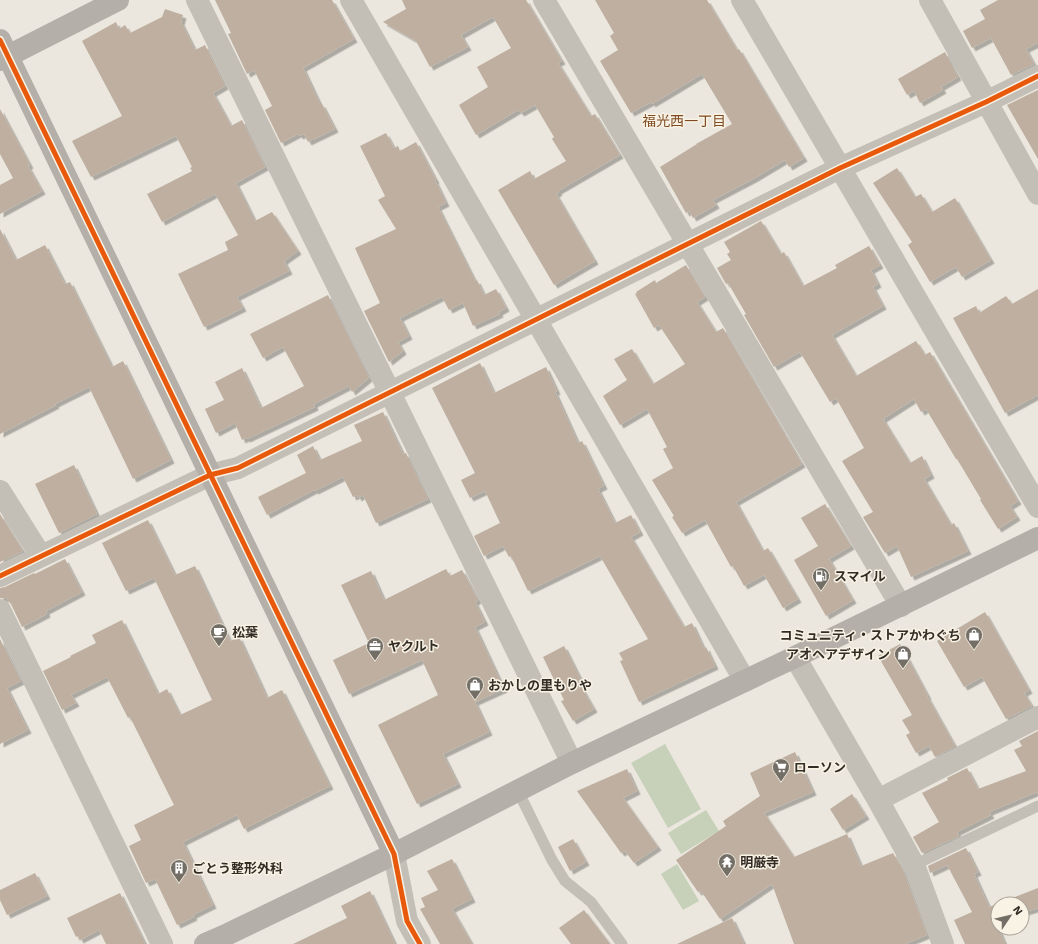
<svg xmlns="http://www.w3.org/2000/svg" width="1038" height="944" font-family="'Work Sans','Noto Sans JP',sans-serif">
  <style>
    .green { fill: #c7d0b9 }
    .building { fill: #beafa0; filter: url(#shadow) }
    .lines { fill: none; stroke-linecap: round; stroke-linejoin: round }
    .lane { stroke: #c3bfb7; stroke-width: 11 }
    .street { stroke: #c3bfb7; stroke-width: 22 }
    .secondary { stroke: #b4afa8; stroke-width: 22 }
    .cycleway-casing { stroke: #f8f3e5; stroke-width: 8 }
    .cycleway { stroke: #e8590c; stroke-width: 5 }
    .labels { text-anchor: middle; stroke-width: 3; stroke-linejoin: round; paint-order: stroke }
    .poi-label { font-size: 13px; font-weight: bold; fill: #332d26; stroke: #f8f3e5; text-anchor: start }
    .neighbourhood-label { font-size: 14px; fill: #7f4b23; stroke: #f8f3e5 }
  </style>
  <defs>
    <filter id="shadow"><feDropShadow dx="3.5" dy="3.5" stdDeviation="0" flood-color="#0004"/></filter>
  </defs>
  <rect width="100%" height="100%" fill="#ebe7de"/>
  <path class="green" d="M665,744L701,809L668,828L631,763Z
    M706,810L719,831L681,854L668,833Z
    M677,864L699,901L683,910L661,874Z"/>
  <path class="building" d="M215,0H332L354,39L303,68L320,104H322L335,129L308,142L304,134L300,136L298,134L281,143L265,110L272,106L254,70L247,74L228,34L231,33Z
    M402,0H526L562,61L558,63L591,116L595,114L620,155L558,191L559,192L556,194L595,261L554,285L498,190L530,171L534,179L566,161L552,139L554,137L535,105L521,113L518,110L476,135L459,105L488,87L477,67L511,48L493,17L461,35L468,47L430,67L416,41L383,22L406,9Z
    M595,0H707L737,50L739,49L804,158L789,167L785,160L755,178L713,200L716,205L693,218L689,211L686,213L660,167L697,144H696L732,124L702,74L652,104L651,102L631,113L600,61L618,50L610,36L614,33Z
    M998,0H1038V43L1026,49L1034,64L1011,75L991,38L972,48L963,31L985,19L980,10Z
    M165,9L183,15L181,22L195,50L205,45L225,86L213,93L231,126L242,120L265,167L236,183L255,221L272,212L298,251L284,261L289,271L237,297L243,308L204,327L178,274L228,250L225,242L238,235L215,194L162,222L147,194L192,171L190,168L192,167L176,136L91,177L72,141L122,116L82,41L116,22L119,29L125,25L130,33L162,17Z
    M945,52L958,77L941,87L943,90L920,103L914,91L907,95L898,79Z
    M1038,90V159L1007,105Z
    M0,109L30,165L28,166L42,191L0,214V185L13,178L0,154Z
    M386,133L394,148L398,146L400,151L416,142L436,180H435L446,203L438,207L475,281L477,280L484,295L496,289L506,308L499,312L500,314L473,326L463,303L449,310L442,297L400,318L409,336L398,342L403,351L389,362L364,311L380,303L368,277L355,248L396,229L378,200L385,196L360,146Z
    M897,168L915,197L921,194L932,212L955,198L991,260L962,277L956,267L930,282L908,245L912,242L873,183Z
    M761,221L781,254L784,252L803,286L837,268L835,265L869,246L880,265L871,270L878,284L873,287L883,306L832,335L856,376L916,341L925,355L930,352L1018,501L1010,506L1017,517L998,529L980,500L981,499L957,459H956L926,409L921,412L914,399L883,419L910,463L922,456L931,475L924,479L951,525L954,523L968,551L911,577L897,546L885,553L863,517L873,512L842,461L864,448L836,398L830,402L800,352L774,367L744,315L746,314L728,283L726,284L717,268L731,260L727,254L730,252L724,242Z
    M0,229L16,260L45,245L65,284L70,282L112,367L123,361L171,460L133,479L89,387L55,404L56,405L0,434Z
    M686,265L705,297L697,302L716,332L723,328L802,464L736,502L763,551L768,548L798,599L783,608L764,575L744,586L733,566L731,567L705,520L682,533L672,517L674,516L652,480L673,468L663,449L667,447L647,409L620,425L603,396L627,380L614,359L632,349L653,384L685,364L659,325L654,328L635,294L637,293L636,292L655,280L656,283Z
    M1038,289V395L1005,413L953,318L976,306L979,313L1006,296L1012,304Z
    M328,295L369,378L352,392L349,386L314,404L315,407L247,439L246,438L242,440L235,423L216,433L205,409L224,400L215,382L242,368L261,408L304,386L283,347L263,358L250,334Z
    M480,363L494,393L546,367L557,391L555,392L578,443L582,441L604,486L598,489L615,523L631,515L640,532L631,537L684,627L692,623L704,649L706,647L715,666L639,702L620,661L623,660L619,653L648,639L600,556L528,591L511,556L509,557L503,546L484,556L474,536L500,523L485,491L470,498L461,480L475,473L432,388Z
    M383,412L403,454L406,453L428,499L376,523L363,495L358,498L357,495L353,497L343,477L315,491L314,490L267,515L258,497L306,473L297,455L313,446L320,460L362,441L354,425Z
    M74,465L97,514L59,533L35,484Z
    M825,504L851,546L829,559L853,600L826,616L794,560L818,546L801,518Z
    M0,514L23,551L0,562Z
    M148,520L175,575L195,566L230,641L239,637L267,698L282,690L330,786L244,829L237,815L183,842L213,905L193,915L194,917L177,925L155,879L146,883L129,846L141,840L134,825L174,805L130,717L128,718L107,677L71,695L76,703L62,710L43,671L71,657L70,656L96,643L92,635L122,620L158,694L167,689L180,715L212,700L154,578L126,591L102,543Z
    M65,559L82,592L46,611L47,614L22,627L11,604L7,599L0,598V588L5,587L34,573L35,574Z
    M446,569L450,576L462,570L478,600L475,602L485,622L475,627L504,689L475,702L489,732L443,754L458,784L417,804L378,725L438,695L422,660L349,694L333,660L369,643L341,585L371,571L384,600Z
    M985,612L1029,690L1024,693L1032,706L1006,719L982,677L964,687L937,641Z
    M0,639L21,681L7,688L28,730L0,744Z
    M900,644L928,696H927L955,746L935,757L929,746L916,753L906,735L910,733L902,720L912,715L878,656Z
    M564,646L581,680L578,681L594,709L573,721L561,701L564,700L543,657Z
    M1038,731V794L1037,792L989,812L991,815L957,832L959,836L922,853L913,837L939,822L922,793L948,780L947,778L967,768L978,789L1026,771L1014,750L1022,746L1019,741Z
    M795,752L813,792L764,813L794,857L847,834L861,866L893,853L903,870L927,935L905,944H794L772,884L720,919L701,891L698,892L676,860L726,826L723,821L760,796L750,773Z
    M627,769L637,791L623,798L658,847L634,863L625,851L621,853L577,791Z
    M852,794L866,816L843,830L830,809Z
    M573,839L586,862L570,871L558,847Z
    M966,848L978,872L974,874L989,907L1038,888V908L1022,913V904H998V922L996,923L1005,944H965L954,920L972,912L947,865L930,873L928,866Z
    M452,859L472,899L452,909L472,944H440L420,909L425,907L421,898L438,890L427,871Z
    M35,873L47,896L7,915L0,900V890Z
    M370,891L395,944H293L347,918L341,906Z
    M120,893L145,944H106L99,930L80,940L78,936L76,937L67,918Z
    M584,910L610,944H571L559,928Z
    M732,918L744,944H677Z"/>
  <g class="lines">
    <path class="lane" d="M518,791L552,860L565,881L591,902L622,944
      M914,865L1038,806"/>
    <path class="street" d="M197,0L572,763
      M351,0L745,681
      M544,0L901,606
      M742,0L1038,507
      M930,0L1038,194
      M0,491L41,556
      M0,576L210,475L238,468L840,168L986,102L1038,76
      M0,610L162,944
      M795,657L878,800L914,865L943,944
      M878,800L1038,717
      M394,854L407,921L420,944"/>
    <path class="secondary" d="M0,40L394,854
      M0,60L118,0
      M205,944L228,934L394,854L572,763L795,657L1038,538"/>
    <g class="cycleway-casing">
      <path id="cycleway" d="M0,40L394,854L407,921L420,944
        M0,576L210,475L238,468L840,168L986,102L1038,76"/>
    </g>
    <use href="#cycleway" class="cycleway"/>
  </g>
  <defs>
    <g id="fuel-pin" transform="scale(0.9)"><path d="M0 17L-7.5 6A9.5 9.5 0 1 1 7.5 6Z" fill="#736e66" stroke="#f8f3e5"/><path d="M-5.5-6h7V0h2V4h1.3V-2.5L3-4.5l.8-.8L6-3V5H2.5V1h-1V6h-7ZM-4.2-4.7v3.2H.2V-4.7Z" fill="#fff"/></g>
    <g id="cafe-pin" transform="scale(0.9)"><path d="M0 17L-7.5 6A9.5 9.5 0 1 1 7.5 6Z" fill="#736e66" stroke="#f8f3e5"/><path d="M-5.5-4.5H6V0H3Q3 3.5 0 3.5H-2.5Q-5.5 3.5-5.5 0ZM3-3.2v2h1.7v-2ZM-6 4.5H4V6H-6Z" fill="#fff"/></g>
    <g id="shop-pin" transform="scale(0.9)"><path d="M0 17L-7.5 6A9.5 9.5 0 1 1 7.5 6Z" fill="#736e66" stroke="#f8f3e5"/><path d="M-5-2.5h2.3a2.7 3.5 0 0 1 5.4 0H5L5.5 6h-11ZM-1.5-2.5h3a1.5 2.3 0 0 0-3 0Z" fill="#fff"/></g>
    <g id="office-pin" transform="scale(0.9)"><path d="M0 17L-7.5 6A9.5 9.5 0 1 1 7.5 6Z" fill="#736e66" stroke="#f8f3e5"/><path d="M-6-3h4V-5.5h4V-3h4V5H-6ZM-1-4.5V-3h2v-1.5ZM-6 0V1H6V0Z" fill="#fff"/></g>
    <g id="supermarket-pin" transform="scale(0.9)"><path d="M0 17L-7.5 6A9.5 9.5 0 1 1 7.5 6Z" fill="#736e66" stroke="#f8f3e5"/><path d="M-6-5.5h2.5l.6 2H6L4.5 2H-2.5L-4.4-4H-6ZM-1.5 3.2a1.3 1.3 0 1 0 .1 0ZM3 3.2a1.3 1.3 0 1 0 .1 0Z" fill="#fff"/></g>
    <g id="temple-pin" transform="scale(0.9)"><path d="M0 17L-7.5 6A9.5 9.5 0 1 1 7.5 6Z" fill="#736e66" stroke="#f8f3e5"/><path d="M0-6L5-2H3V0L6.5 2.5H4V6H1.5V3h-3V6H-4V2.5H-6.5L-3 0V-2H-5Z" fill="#fff"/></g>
    <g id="building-pin" transform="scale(0.9)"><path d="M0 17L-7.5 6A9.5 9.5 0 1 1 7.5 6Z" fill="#736e66" stroke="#f8f3e5"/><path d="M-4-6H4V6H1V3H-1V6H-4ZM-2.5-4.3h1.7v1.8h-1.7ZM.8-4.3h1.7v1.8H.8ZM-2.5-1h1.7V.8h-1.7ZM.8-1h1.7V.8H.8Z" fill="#fff"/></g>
  </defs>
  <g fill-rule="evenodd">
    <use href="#fuel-pin" x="821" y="576"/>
    <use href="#cafe-pin" x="219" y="632"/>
    <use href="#shop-pin" x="974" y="635"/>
    <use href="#office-pin" x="375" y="646"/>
    <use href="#shop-pin" x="903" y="654"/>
    <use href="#shop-pin" x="475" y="685"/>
    <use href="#supermarket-pin" x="781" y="767"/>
    <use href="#temple-pin" x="727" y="862"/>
    <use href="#building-pin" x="179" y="868"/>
  </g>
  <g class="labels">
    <g class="poi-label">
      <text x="834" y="581">スマイル</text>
      <text x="232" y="637">松葉</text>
      <text x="961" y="640" text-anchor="end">コミュニティ・ストアかわぐち</text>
      <text x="388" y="651">ヤクルト</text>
      <text x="890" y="659" text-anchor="end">アオヘアデザイン</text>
      <text x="488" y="690">おかしの里もりや</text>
      <text x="794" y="772">ローソン</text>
      <text x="740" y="867">明厳寺</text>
      <text x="192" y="873">ごとう整形外科</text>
    </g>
    <g class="neighbourhood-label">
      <text x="684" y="126">福光西一丁目</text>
    </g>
  </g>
  <g transform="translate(1010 916) rotate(55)"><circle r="19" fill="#f8f3e5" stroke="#a9a499"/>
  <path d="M0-3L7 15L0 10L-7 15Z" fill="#736e66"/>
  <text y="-6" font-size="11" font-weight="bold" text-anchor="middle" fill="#332d26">N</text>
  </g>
</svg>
